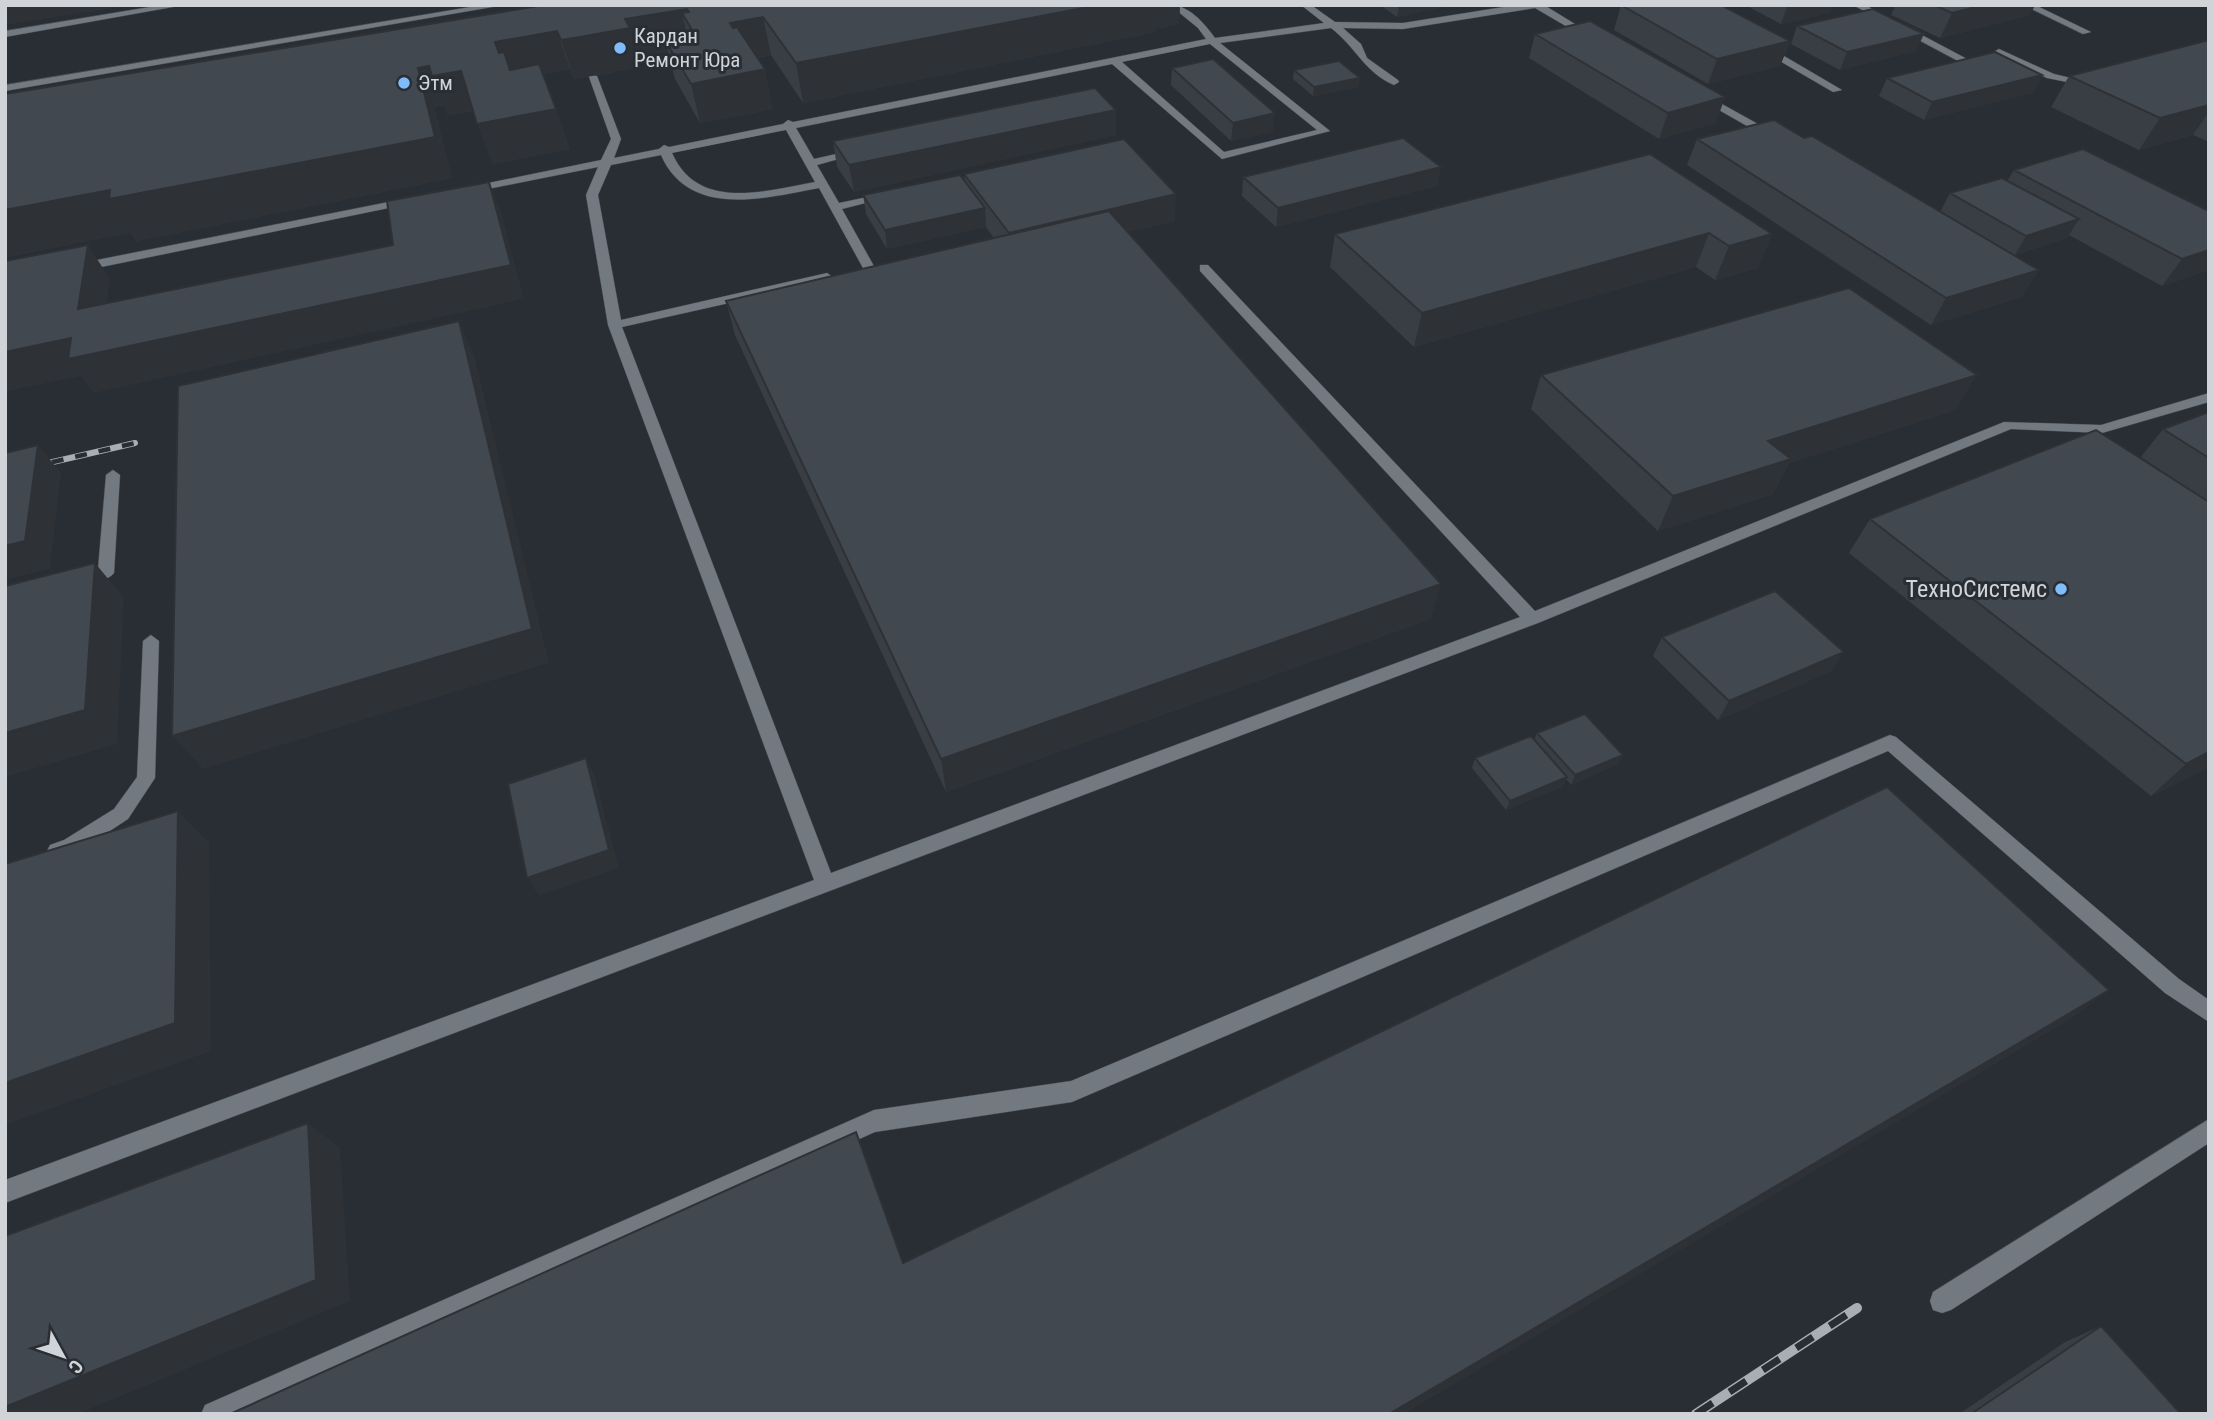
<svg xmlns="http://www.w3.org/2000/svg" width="2214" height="1419" font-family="'Roboto Condensed',sans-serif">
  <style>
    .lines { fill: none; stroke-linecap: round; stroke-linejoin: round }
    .lane-casing { stroke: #464b51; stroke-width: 1 }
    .lane { fill: #727981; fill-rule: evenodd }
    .rail-far1-casing { stroke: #aaaeb3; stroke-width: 6 }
    .rail-casing { stroke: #aaaeb3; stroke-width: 10 }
    .rail-far1 { stroke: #282e34; stroke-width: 4.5; stroke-dasharray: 12; stroke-linecap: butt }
    .rail { stroke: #282e34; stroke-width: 7; stroke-dasharray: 20; stroke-linecap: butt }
    .wall { fill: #393e44 }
    .shaded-wall { fill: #2e3237 }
    .building { fill: #42484f; stroke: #2e3237; stroke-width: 2 }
    .poi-dot { fill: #81bcfa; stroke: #282e34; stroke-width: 2.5 }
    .labels { text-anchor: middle; stroke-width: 6; stroke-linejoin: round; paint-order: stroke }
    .far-poi-label { font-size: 21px; fill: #d0d4d8; stroke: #282e34; text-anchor: start }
    .poi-label { font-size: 24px; fill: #d0d4d8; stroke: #282e34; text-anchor: end }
  </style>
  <rect width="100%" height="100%" fill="#282e34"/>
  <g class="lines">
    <g class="lane-casing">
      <path id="lane" d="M162,5H184L5,37V31Z
        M482,5H504L5,91V85Z
        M1170,5C1189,5 1204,23 1215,38L1324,23L1301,5H1311L1335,22L1403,23L1516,5H1544L1596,37L1588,39L1535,8L1403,29L1343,28L1361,44L1367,58L1398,80L1399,82L1394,85C1365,73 1355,46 1331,28L1220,43L1330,131L1222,159L1112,64L796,128L814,159L858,149L864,152L817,165L839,203L887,193L893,196L842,209L875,268L869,272L863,268L819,188C765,198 689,219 661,155L611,165L598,195L621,320L827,273L833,277L827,281L622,327L831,873L1520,617L1200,271V265H1208L1535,611L2004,422L2101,425L2209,393V402L2102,433L2011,429L1538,623L5,1203V1180L814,880L608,325L586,195L598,167L468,193L464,192V188L601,160L611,139L588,74L597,76L621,139L614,158L659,149L664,145L669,147L783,124L788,120L793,122L1206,39L1198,28ZM1210,44L1317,130L1224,152L1122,62ZM786,130L815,182C765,191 698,212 672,153Z
        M1853,5H1865L1969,60L1960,62Z
        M2023,5H2035L2091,32L2083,34Z
        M1761,46H1767L1842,90L1833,92L1761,50Z
        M1999,49L2054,74L2092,83L2087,86L2047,78L1996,54L1994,52Z
        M1702,93L1776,134L1777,136L1768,138L1698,98L1697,96Z
        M409,198L413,199V203L77,272L71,268L77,264Z
        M113,470L120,475L114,573C108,581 87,585 77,582L75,578L77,574L98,569L106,475Z
        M151,635L159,641L155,778L128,819L78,852L57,859L50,857L47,851L50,845L64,840L114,809L137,777L143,641Z
        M1890,735L1896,737L2179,979L2209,1000V1022L2165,993L1888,751L1072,1102L875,1132L244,1414H201L205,1405L874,1110L1071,1081Z
        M2209,1119V1143L1951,1310L1942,1313L1933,1310L1930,1301L1933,1292Z"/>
    </g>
    <use href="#lane" class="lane"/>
    <g class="rail-far1-casing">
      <path id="rail-far1" d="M5,473L135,443"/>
    </g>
    <g class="rail-casing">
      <path id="rail" d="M1696,1414L1857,1308"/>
    </g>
    <use href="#rail-far1" class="rail-far1"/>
    <use href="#rail" class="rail"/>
  </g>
  <path class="wall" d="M544,5H1180L1179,24L1155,29V32L803,103L771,55L757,58L773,109L700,123L675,79L668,52L638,57L640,67L592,76L574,79L570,69L543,74L556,109L570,149L493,164L473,111L448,115L444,105L434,107L452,178L136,241L131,233Z
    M1380,5H1452L1397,17Z
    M1621,5L1790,41L1780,66L1708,84L1614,30Z
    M1745,5H1833L1829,13L1781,24Z
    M1894,5H2035L2030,15L1940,38L1891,15L1895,6Z
    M1797,26L1916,51L1840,70L1791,44Z
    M1535,34L1716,123L1659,139L1529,58Z
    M2209,40V142L2193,135L2139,150L2051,107L2069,76Z
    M1172,68L1273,132L1231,141L1171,85Z
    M1294,70L1359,87L1313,96L1293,79Z
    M2042,75L2033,93L1924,120L1879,96L1887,78Z
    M1116,135L854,192L837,167L833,141Z
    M1804,138L1940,212L1950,193L2007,181L2014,170L2209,211V270L2162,286L2069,235L2067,238L2015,255L1960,224L2022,297L1931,325L1687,165L1697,139Z
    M1650,154L1772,234L1758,268L1715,280L1696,267L1414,347L1330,267L1335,234Z
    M1441,167L1437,186L1276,227L1242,196L1243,177Z
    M964,174L1175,221L1128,232L1431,619L946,792L735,335L726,301L994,238L986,227L887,249L866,214L863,195L965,182Z
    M1541,375L1956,410L1789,463L1773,494L1658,531L1531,409Z
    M2209,412V502L2141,457L2163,429Z
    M1870,519L2209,767L2151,796L1849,553Z
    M1662,637L1832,671L1718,720L1653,656Z
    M1537,733L1623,755L1618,764L1571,785L1566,779L1562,787L1506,810L1472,768L1475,758L1534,740Z
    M2101,1326L2181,1414H1959L2065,1342Z"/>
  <path class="shaded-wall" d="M5,5H134L5,25Z
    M1099,5H1180L1179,24L1155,29V32L803,103L796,63Z
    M1399,5H1452L1397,17Z
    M1795,5H1833L1829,13L1781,24L1787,7Z
    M1984,5H2035L2030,15L1940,38L1952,13Z
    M687,9L692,29L682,13L690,48L665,40L668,52L638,57L640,67L574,79L561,40L625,19Z
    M763,17L771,55L738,61L730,23Z
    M557,31L570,69L509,80L495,42Z
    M1924,34L1916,51L1840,70L1847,52Z
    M1790,41L1780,66L1708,84L1717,59Z
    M429,66L461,71L476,110L448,115L444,105L434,107L452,178L136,241L131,233L5,258V210L418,68Z
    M765,69L773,109L700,123L691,84Z
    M2042,75L2033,93L1924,120L1932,102Z
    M1360,78L1359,87L1313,96L1314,87Z
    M1725,97L1716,123L1659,139L1668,113Z
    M2209,105V112L2193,135L2139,150L2160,118Z
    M556,109L570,149L493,164L477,124Z
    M1116,110V135L854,192L849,165Z
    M1275,113L1273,132L1231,141L1233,123Z
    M1441,167L1437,186L1276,227L1278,208Z
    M489,182L502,215L524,299L94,393L81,376L5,392V352L71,338L511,265Z
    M1176,194L1175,221L1011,260L1009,233Z
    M985,208L986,227L887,249L885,230Z
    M2079,219L2067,238L2015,255L2026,236Z
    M1709,233L1696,267L1414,347L1422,313Z
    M1772,234L1758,268L1715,280L1729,246Z
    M88,245L110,279L102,343L78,309Z
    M2209,250V270L2162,286L2182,259Z
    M2039,270L2022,297L1931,325L1946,298Z
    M459,321L474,355L549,663L203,769L172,736Z
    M1977,375L1956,410L1789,463L1773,494L1658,531L1673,496L1768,441Z
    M38,445L61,473L50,569L5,580V546Z
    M95,563L124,598L117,744L5,777V733Z
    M1441,584L1431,619L946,792L941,759Z
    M1844,652L1832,671L1718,720L1729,701Z
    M2209,752V767L2151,796L2186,764Z
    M1623,755L1618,764L1571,785L1575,775Z
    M586,758L595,777L619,868L539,896L527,878Z
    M1567,777L1562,787L1506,810L1510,801Z
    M178,811L209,843L211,1051L5,1125V1083Z
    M2109,990L2071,1019L1404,1414H1389Z
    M308,1123L340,1148L350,1301L78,1414H5V1407Z
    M856,1132L866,1158L912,1285L903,1263Z"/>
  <path class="building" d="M544,5H1099L796,63L763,17L730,23L733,28L737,27L765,69L691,84L665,40L695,35L682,13L689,12L687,9L625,19L630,28L580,37L561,40L557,31L495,42L499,53L504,52L510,70L539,64L556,109L477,124L461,71L432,76L429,66L418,68L435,137L109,199L110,190L5,210V94Z
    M1621,5H1721L1790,41L1717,59Z
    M1934,5H1984L1952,13Z
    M1873,9L1924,34L1847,52L1797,26Z
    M1590,21L1725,97L1668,113L1535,34Z
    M2209,40V105L2160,118L2069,76Z
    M1995,52L2042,75L1932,102L1887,78Z
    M1213,59L1275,113L1233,123L1172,68Z
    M1339,61L1360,78L1314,87L1294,70Z
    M1095,88L1116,110L849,165L833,141Z
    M1774,120L1804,138L1812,136L2039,270L1946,298L1697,139Z
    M1403,138L1441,167L1278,208L1243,177Z
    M1124,139L1176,194L1009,233L964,174Z
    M2083,149L2209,211V250L2182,259L2014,170Z
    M1650,154L1772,234L1729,246L1709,233L1422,313L1335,234Z
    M960,175L985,208L885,230L863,195Z
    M2002,178L2079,219L2026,236L1950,193Z
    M489,182L511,265L68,359L71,338L5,352V261L88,245L78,309L393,245L387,201Z
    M1109,211L1441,584L941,759L726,301Z
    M1849,288L1977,375L1768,441L1791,459L1673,496L1541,375Z
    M459,321L532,629L172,736L178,386Z
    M2209,412V458L2163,429Z
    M2096,430L2209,502V752L2186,764L1870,519Z
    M38,445L25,541L5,546V453Z
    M95,563L85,710L5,733V586Z
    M1775,591L1844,652L1729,701L1662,637Z
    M1585,714L1623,755L1575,775L1537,733Z
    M1531,736L1567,777L1510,801L1475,758Z
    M586,758L609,850L527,878L508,784Z
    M1887,787L2109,990L1389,1414H230L856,1132L903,1263Z
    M178,811L175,1023L5,1083V864Z
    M308,1123L316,1280L5,1407V1236Z
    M2101,1326L2181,1414H1971Z"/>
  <g class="poi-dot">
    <circle cx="620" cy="48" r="7"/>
    <circle cx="404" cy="83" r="7"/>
    <circle cx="2061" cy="589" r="7"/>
  </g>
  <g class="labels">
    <g class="far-poi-label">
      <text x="634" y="43">Кардан<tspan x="634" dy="24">Ремонт Юра</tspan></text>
      <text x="418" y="90">Этм</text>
    </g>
    <g class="poi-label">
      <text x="2047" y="597">ТехноСистемс</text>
    </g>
  </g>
  <rect width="2214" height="1419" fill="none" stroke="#d0d4d8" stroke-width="14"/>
  <g transform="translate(63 1356) rotate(130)" stroke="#282e34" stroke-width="5" paint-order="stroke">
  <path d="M0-5L12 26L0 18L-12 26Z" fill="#d0d4d8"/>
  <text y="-10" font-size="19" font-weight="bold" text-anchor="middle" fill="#d0d4d8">С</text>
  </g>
</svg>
